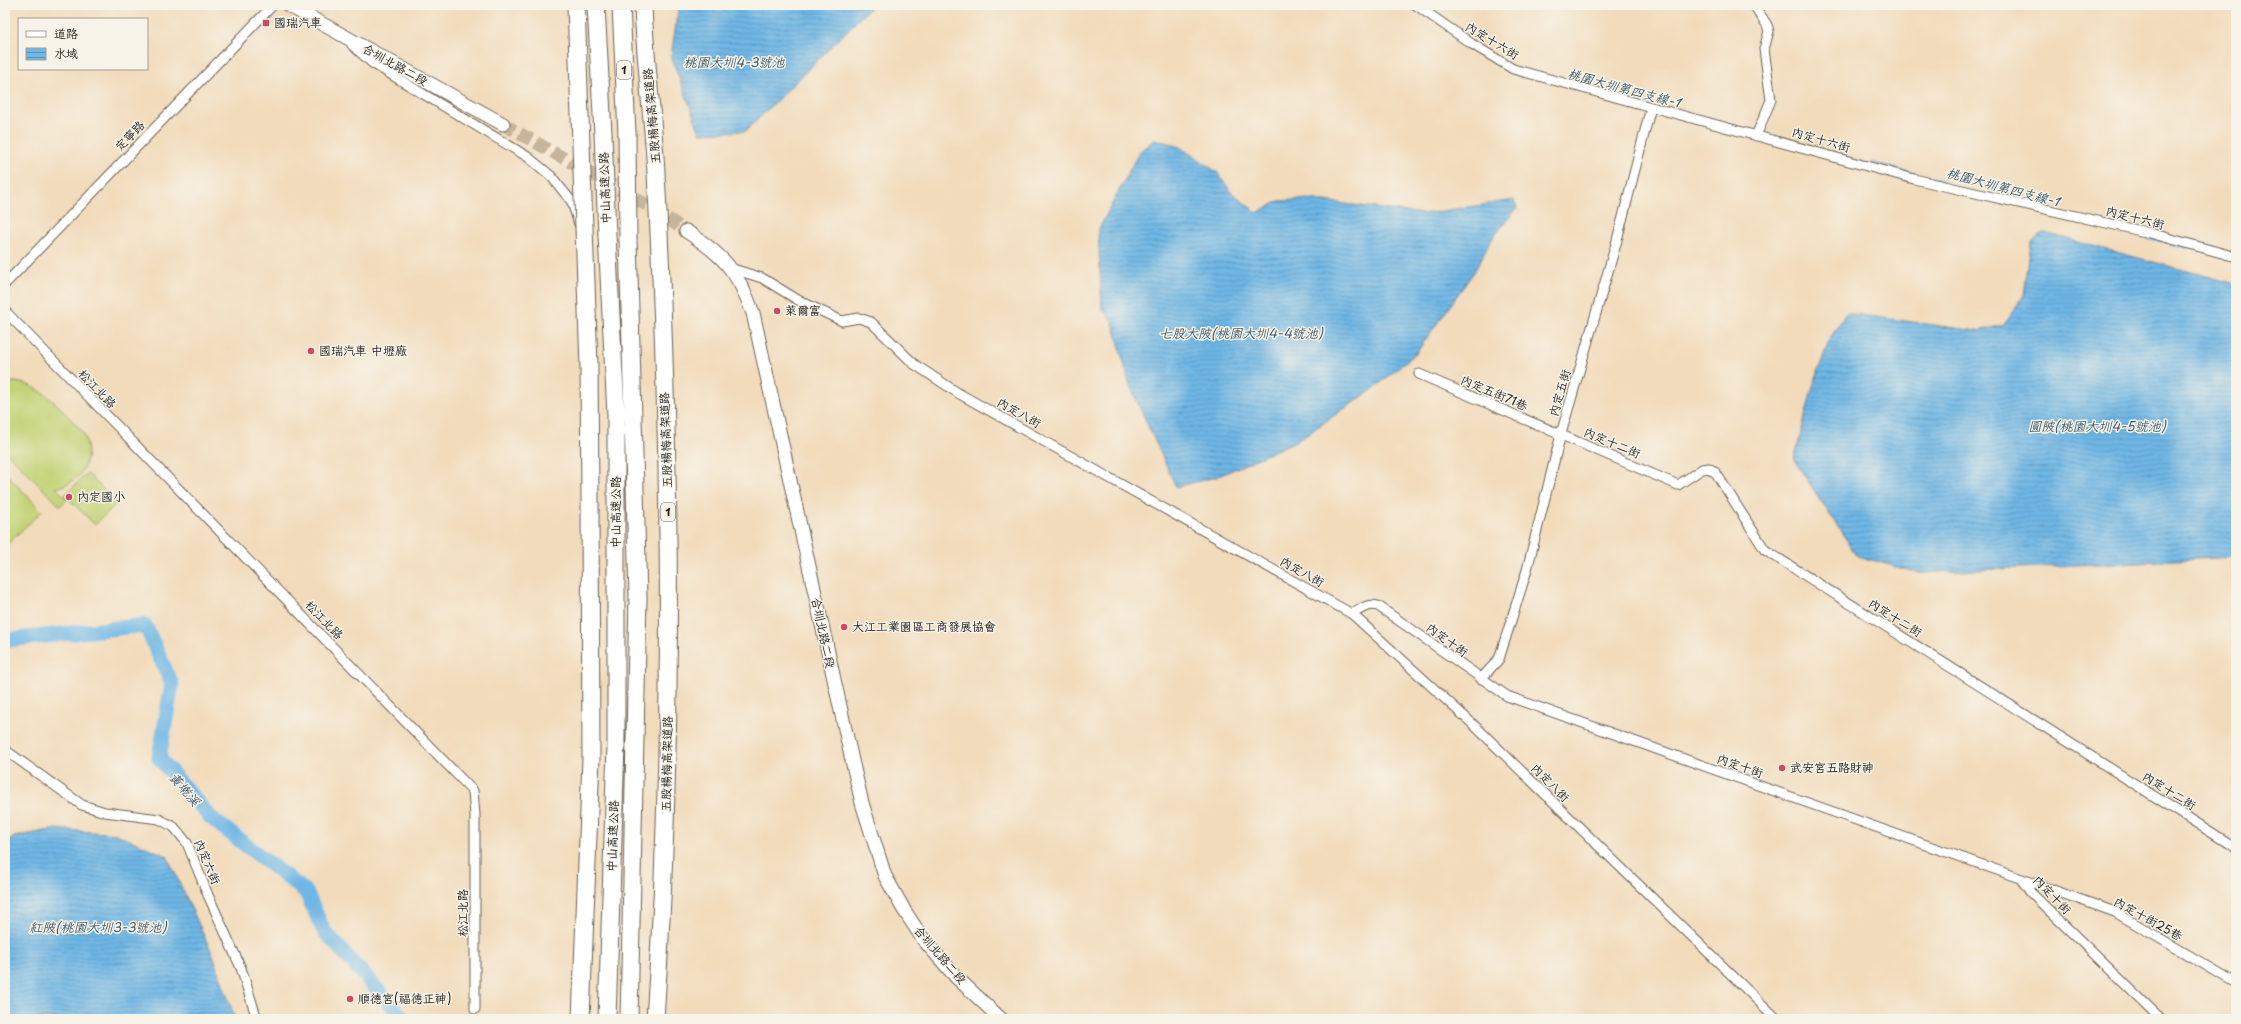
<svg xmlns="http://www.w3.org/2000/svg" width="2241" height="1024" font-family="'Playpen Sans','LXGW WenKai TC',sans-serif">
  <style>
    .pitch { fill: #c3d376; stroke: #707849 }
    .water { fill: url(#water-rules); stroke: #466a81 }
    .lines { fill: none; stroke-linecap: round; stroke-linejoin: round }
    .stream { stroke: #6fb7e6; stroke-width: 2.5 }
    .river { stroke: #6fb7e6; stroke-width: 15 }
    .secondary-tunnel { stroke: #c7b59b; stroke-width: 13; stroke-dasharray: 13 6; stroke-linecap: butt }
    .street-casing { stroke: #675f54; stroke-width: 11 }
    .secondary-casing { stroke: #675f54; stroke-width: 15 }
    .highway-casing { stroke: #675f54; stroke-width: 19 }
    .street { stroke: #fff; stroke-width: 9 }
    .secondary { stroke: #fff; stroke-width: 13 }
    .highway { stroke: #fff; stroke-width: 17 }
    .highway-bridge-casing { stroke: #675f54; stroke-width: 19; stroke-linecap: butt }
    .highway-bridge { stroke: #fff; stroke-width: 17 }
    .poi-dot { fill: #d1495b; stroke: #f7f3e8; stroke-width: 1.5 }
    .labels { text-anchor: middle; stroke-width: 3; stroke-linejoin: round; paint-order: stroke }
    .shield { fill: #f7f3e8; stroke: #5e5c59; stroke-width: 1 }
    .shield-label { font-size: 11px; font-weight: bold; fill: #1c1c1c }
    .poi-label { font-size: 12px; fill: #1c1c1c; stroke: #f7f3e8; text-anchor: start }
    .street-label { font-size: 12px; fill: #1c1c1c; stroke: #f7f3e8 }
    .water-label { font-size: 13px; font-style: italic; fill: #3d5a6d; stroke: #f7f3e8 }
  </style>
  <defs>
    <pattern id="water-rules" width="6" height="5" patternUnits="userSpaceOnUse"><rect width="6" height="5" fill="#6fb7e6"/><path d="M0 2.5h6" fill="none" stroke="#5a94ba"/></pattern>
  </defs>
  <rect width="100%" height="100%" fill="#f7f3e8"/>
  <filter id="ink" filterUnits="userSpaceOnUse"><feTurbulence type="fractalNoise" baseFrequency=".025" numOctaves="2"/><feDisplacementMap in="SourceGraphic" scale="8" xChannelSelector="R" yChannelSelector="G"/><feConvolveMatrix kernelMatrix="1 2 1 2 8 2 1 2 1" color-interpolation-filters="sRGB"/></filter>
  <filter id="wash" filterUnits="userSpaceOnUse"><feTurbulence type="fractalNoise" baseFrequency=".012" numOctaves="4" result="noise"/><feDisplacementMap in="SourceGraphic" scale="16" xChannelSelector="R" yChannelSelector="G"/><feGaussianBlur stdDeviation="0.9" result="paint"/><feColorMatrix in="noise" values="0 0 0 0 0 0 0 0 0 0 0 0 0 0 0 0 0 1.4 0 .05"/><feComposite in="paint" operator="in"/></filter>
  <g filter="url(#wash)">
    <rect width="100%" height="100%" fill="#f2dbbb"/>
    <path class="pitch" d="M10,382C42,381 62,411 83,432C95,458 83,481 56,488L67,499L60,506L5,451V384Z
      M5,473L42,511L5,546Z
      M87,473L117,503L95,525L65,495Z"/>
    <path class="water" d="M679,5H873L746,131L700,133L671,56Z
      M1155,139L1178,146L1217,172L1232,193L1257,213L1279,201L1308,199L1423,214L1514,200L1517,208L1492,239L1474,272L1416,353L1372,390L1298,440L1219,476L1176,487L1130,386L1113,322L1102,309L1098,231L1139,152Z
      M2045,233L2236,284V557L1919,573L1857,556L1794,460L1812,389L1829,340L1846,313L1978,331L2003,325L2024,295L2031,242Z
      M55,829L116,834L167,856L213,955L235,1019H5V842L14,837Z"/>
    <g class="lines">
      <path class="stream" d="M1873,163L1942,181
        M2143,236L2189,248"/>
      <path class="river" d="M5,638L8,640L145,625L172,684L159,758L211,818L306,892L324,931L404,1019"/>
    </g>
  </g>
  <g filter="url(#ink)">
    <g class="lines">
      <path class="secondary-tunnel" d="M503,124L652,208L686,231"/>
      <g class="street-casing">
        <path id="street" d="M1416,5L1472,44L1513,69L1914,179L2150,233L2236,257
          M1754,5L1767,25L1769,31L1764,49L1771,100L1756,136
          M352,45L372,63L528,157L551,176L572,202L579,224
          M733,269L762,278L798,300L842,321L859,318L871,322L914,364L958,393L1352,614L1476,727L1777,1019
          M5,284L273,5
          M5,311L473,791L475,815V1009
          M1419,374L1678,485L1702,469L1709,468L1716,473L1765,550L2236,848
          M1352,614C1361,609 1368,603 1378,606L1507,696L2115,912L2236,983
          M1481,679L1499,659L1527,570L1561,434L1616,244L1651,107
          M5,750L82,805L105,812L159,819L174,827L187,843L208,895L241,968L257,1019
          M2021,879L2031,893L2161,1019"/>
      </g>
      <g class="secondary-casing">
        <path id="secondary" d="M288,5L503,124
          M686,231C723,255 738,271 753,313L851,756L862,803L885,876L904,910L923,939L956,977L1001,1019"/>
      </g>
      <g class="highway-casing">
        <path id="highway" d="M596,5L603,133
          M621,5L627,134
          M628,239L638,597L629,1019
          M607,1019L616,745V415L607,235"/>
      </g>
      <use href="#street" class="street"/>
      <use href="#secondary" class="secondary"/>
      <use href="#highway" class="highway"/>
      <g class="highway-bridge-casing">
        <path id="highway-bridge" d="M576,5L589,366L590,497L591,758L581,1019
          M643,5C645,61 653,117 656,173C671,454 675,738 655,1019
          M603,133L607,235
          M627,134L628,239"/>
      </g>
      <use href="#highway-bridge" class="highway-bridge"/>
    </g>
  </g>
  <g class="poi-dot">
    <rect x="262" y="19" width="8" height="8" rx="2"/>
    <circle cx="777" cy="311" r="4"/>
    <circle cx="311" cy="351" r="4"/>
    <circle cx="69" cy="497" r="4"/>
    <circle cx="844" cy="627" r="4"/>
    <circle cx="1782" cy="768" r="4"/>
    <circle cx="350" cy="999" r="4"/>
  </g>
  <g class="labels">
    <g class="shield">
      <rect x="617" y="61" width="14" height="18" rx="3"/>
      <rect x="661" y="503" width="14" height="18" rx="3"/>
    </g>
    <g class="shield-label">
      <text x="624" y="74">1</text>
      <text x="668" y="516">1</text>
    </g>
    <g class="poi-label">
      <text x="274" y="27">國瑞汽車</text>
      <text x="785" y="315">萊爾富</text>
      <text x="319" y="355">國瑞汽車 中壢廠</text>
      <text x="77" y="501">內定國小</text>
      <text x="852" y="631">大江工業園區工商發展協會</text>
      <text x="1790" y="772">武安宮五路財神</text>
      <text x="358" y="1003">順德宮(福德正神)</text>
    </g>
    <g class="street-label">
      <text transform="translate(1492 41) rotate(31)" y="4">內定十六街</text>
      <text transform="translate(395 65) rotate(29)" y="4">合圳北路二段</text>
      <text transform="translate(652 116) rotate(-95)" y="4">五股楊梅高架道路</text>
      <text transform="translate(130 136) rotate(-46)" y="4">定寧路</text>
      <text transform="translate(1821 140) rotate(16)" y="4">內定十六街</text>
      <text transform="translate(605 188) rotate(-92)" y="4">中山高速公路</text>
      <text transform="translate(2135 218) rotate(14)" y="4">內定十六街</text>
      <text transform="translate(97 389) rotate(46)" y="4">松江北路</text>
      <text transform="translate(1494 393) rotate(23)" y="4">內定五街71巷</text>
      <text transform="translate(1560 393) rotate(-74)" y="4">內定五街</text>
      <text transform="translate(1019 413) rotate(29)" y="4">內定八街</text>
      <text transform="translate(666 440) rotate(-92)" y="4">五股楊梅高架道路</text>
      <text transform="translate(1612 443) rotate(23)" y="4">內定十二街</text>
      <text transform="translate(616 512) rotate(-90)" y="4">中山高速公路</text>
      <text transform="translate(1302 572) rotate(29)" y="4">內定八街</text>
      <text transform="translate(1895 618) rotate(32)" y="4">內定十二街</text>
      <text transform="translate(324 620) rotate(46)" y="4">松江北路</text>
      <text transform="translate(823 633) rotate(78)" y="4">合圳北路二段</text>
      <text transform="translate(1447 640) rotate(36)" y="4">內定十街</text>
      <text transform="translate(667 764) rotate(-89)" y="4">五股楊梅高架道路</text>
      <text transform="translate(1740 766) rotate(19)" y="4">內定十街</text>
      <text transform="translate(1550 783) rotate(45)" y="4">內定八街</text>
      <text transform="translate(2169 791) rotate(32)" y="4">內定十二街</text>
      <text transform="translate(613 836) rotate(-88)" y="4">中山高速公路</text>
      <text transform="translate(207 862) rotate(67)" y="4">內定六街</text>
      <text transform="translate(2052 895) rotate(46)" y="4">內定十街</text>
      <text transform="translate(463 913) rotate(-90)" y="4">松江北路</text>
      <text transform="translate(2148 919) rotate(29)" y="4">內定十街25巷</text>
      <text transform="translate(940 955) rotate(49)" y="4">合圳北路二段</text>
    </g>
    <g class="water-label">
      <text x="734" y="67">桃園大圳4-3號池</text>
      <text transform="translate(1624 88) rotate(15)" y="5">桃園大圳第四支線-1</text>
      <text transform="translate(2003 187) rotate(15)" y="5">桃園大圳第四支線-1</text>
      <text x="1241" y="338">七股大陂(桃園大圳4-4號池)</text>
      <text x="2097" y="431">圓陂(桃園大圳4-5號池)</text>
      <text transform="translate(185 789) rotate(49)" y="5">黃墘溪</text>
      <text x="98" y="932">紅陂(桃園大圳3-3號池)</text>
    </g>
  </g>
  <rect width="2241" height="1024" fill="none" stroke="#f7f3e8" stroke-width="20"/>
  <rect x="18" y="18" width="130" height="52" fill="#f7f3e8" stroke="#9f9d96"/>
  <rect x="26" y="31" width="20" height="6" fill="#ffffff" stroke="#9f9d96"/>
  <text x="54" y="38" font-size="12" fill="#1c1c1c">道路</text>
  <rect x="26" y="48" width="20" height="12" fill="url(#water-rules)" stroke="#9f9d96"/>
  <text x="54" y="58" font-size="12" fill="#1c1c1c">水域</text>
</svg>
